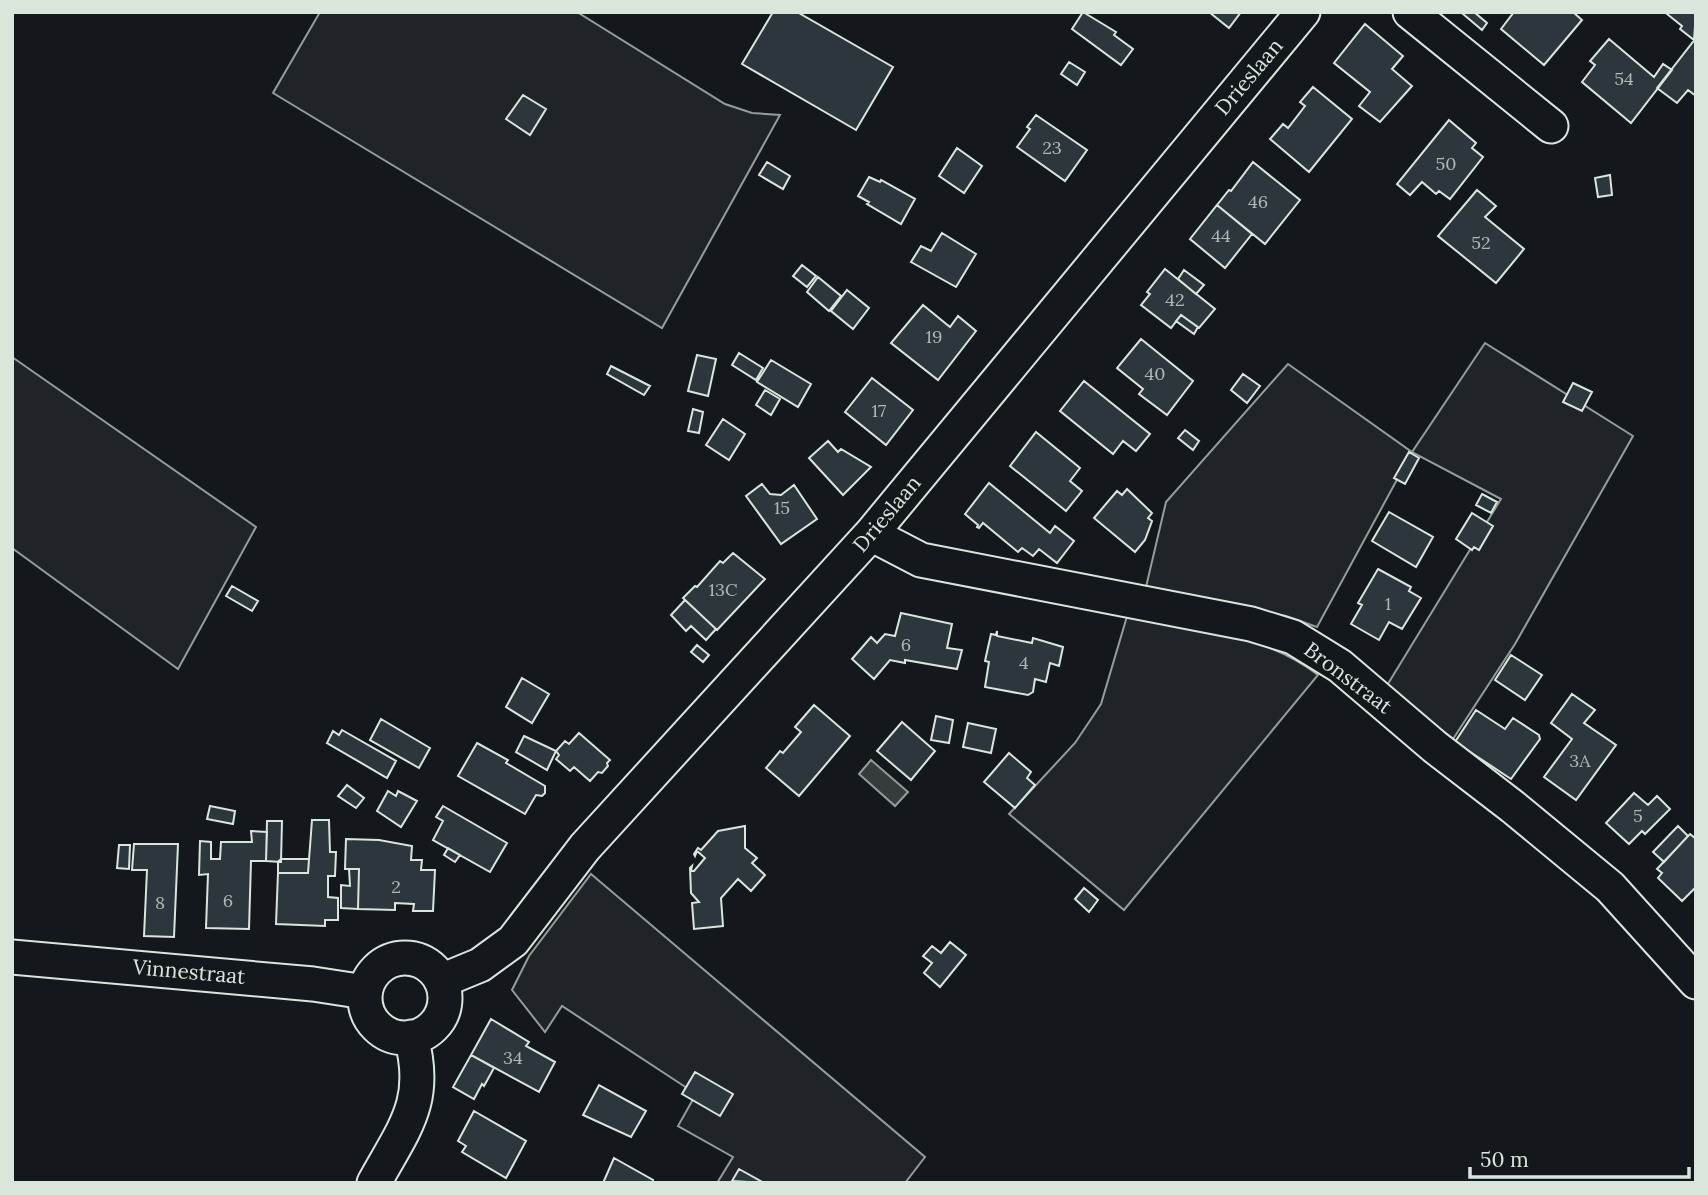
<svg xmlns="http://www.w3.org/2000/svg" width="1708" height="1195" font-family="Lora,serif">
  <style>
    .green { fill: #202428; stroke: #939e99; stroke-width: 2 }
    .water { fill: #363b3e; stroke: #939e99; stroke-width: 2 }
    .building { fill: #2c363c; stroke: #d8e6dc; stroke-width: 2 }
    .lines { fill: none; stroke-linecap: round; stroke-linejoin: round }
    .minor-casing { stroke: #d8e6dc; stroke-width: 37 }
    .minor { stroke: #14181c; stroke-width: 33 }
    .labels { text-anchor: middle; stroke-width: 5; stroke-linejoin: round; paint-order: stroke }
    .number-label { font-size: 18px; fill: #adbab4 }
    .street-label { font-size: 21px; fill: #d8e6dc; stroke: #14181c }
  </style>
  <rect width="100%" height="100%" fill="#14181c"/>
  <path class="green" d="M320,12H577L725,104L752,113L780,115L662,328L273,93Z
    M1485,343L1633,436L1515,644L1453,739L1386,687L1501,499L1412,452L1317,627L1286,616L1146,587L1166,502L1288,364L1412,452Z
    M12,357L256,527L178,669L12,548Z
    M1128,613C1191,627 1265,634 1318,675L1124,910L1009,814L1075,743L1101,704Z
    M591,874L925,1157L905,1183H717L733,1157L678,1126L696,1094L562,1006L545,1032L512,990L529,956Z"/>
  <path class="water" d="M871,760L908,792L895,806L859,774Z"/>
  <path class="building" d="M773,12H797L893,67L856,130L742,64Z
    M1083,12L1116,32L1114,35L1133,49L1121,65L1072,29Z
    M1209,12H1241L1229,28Z
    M1465,12H1474L1487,23L1482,30L1463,14Z
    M1514,12H1573L1582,20L1544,65L1501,29Z
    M1669,12H1696L1694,40L1680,29L1682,26L1667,14Z
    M1365,24L1403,56L1392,69L1412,86L1380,122L1359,106L1370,92L1334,63Z
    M1696,38V96L1688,90L1677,103L1657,88Z
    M1609,39L1654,77L1663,64L1672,70L1631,123L1582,82L1595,65L1590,61Z
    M1069,62L1085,72L1077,85L1061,74Z
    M1313,87L1352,119L1309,172L1270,139L1283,124L1288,128L1305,106L1300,102Z
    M523,95L546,109L530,135L506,119Z
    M1036,115L1087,150L1065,181L1017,147L1030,129L1027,127Z
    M1449,120L1476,143L1472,148L1483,157L1450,199L1439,191L1436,194L1422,182L1410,195L1397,184Z
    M957,148L982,166L964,193L939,176Z
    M767,162L790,176L783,189L759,175Z
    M1253,162L1300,200L1265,244L1217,205L1229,190L1231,191Z
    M1610,175L1612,195L1598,197L1595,178Z
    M869,177L880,182L881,180L915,199L901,224L867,204L869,202L858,196Z
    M1477,190L1496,206L1485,217L1524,249L1496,283L1438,236Z
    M1217,205L1252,234L1225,268L1190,239Z
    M942,233L976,254L956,287L911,262L921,246L931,251Z
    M802,265L816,276L807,287L793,276Z
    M1165,269L1215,309L1199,328L1181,315L1171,328L1141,305L1150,294L1147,292Z
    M1184,270L1204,285L1196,294L1178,279Z
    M818,277L841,296L829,311L807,292Z
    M847,290L869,308L853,329L831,311Z
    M923,305L950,327L958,316L976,331L938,380L891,343Z
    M1181,315L1198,327L1194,334L1176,321Z
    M1141,339L1193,381L1167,415L1139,394L1143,389L1117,368Z
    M739,353L763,368L756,380L732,365Z
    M697,355L716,359L708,396L688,391Z
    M771,360L811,384L798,407L757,382Z
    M611,366L650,386L644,395L607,374Z
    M1243,374L1260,386L1247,403L1231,390Z
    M872,378L913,410L886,445L845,412Z
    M1084,381L1150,434L1136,451L1123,441L1113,454L1060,411Z
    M1573,383L1592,392L1582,411L1563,402Z
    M765,390L780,399L771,415L756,405Z
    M693,409L703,412L699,433L688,431Z
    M723,419L745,434L729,460L706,445Z
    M1185,430L1199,441L1193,450L1178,438Z
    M1036,432L1080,468L1070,481L1082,491L1066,511L1010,466Z
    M828,441L838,452L841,449L871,467L843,495L809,458Z
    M1409,452L1419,458L1405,484L1394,478Z
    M989,483L1050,533L1055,526L1074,541L1057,563L1039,549L1033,556L1022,548L1018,552L983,523L979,528L977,527L978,525L965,514Z
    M762,484L770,494L781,495L794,485L817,519L781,544L746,496Z
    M1127,489L1152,513L1148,518L1152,521L1145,540L1135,552L1094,518L1117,491L1122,495Z
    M1482,494L1497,502L1491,513L1476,505Z
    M1389,512L1433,537L1416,567L1372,541Z
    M1472,513L1493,526L1479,550L1474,547L1472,550L1456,539Z
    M733,553L765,579L717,630L683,598L695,586L697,587L720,561L723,563Z
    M1378,569L1411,587L1409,591L1421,598L1402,629L1389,622L1379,640L1351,624L1362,605L1358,603Z
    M232,586L258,601L252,611L226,596Z
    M685,600L716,629L706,640L691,626L686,631L671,615Z
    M901,613L952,624L947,648L962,650L957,669L905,660V663L890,660L874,679L852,659L871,637L877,643L885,634L895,636Z
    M997,631V636L1032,643L1033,638L1063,647L1059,666L1050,663L1046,682L1035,679L1033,692L1028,695L985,687L989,662L985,661L991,634L996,635Z
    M697,645L709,655L703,662L691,652Z
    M1511,655L1542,675L1525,700L1495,680Z
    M522,678L549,694L532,723L506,707Z
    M1572,694L1595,710L1584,723L1616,745L1576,800L1544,777L1572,739L1551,723Z
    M814,705L850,736L799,796L766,768L780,751L783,753L801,732L795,727Z
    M1476,710L1505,729L1513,718L1539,735L1540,739L1511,779L1455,742Z
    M936,716L953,720L949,743L931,740Z
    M381,719L430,748L419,768L370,740Z
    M902,722L935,751L911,780L877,751Z
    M968,723L996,729L991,753L963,747Z
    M342,730L396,761L387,778L327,743L333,731L339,735Z
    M579,733L610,760L607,763L608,766L602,773L598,772L590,781L574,767L570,771L556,759L559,755L556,751L565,741L569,744Z
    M524,736L556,751L547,770L516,752Z
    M477,743L508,760L506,763L545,786V793L542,796L536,795L525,814L458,776Z
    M1009,753L1031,772L1027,778L1035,785L1015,808L984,782Z
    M347,785L364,798L356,808L338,796Z
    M388,791L396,796L398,791L417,801L401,827L377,811Z
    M1634,793L1648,805L1657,796L1670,809L1645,834L1642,831L1629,844L1606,823Z
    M210,806L235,811L233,824L207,819Z
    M443,806L507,843L490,872L433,840L443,821L436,817Z
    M312,820H329L330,852H336L335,876H328V897L338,898V920H325V926L276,924L278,873H308Z
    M267,821H282L281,862L266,861Z
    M745,826V848L757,858L752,863L765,875L751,891L738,879L721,898L723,926L694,929L692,903L699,902L691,893L690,868L692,866L691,871H694L705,858L697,851L695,856L694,854L698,848L701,850L718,831Z
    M1678,826L1688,836L1664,862L1653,852Z
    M251,831L267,832L266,861H251L249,929L206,928L208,874L199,875L200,841L211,842V859H220L221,842H252Z
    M1690,834L1696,839V887L1682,901L1658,878L1662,873L1657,869Z
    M346,839L379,840L412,846L411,860H422L421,870H435L433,911H413L414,904L395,903V910L358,909L359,869H345Z
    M134,844H178L174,937L144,936L147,870H132Z
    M119,845H130L129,869L117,868Z
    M448,848L460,855L455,862L444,855Z
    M281,859H309L308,873H278V862Z
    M349,869H359L358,909L341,908V885L350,886Z
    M1084,888L1098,900L1089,912L1075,899Z
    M950,942L966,955L940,987L924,973L932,963L923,956L932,946L941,953Z
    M491,1019L529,1042L526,1046L555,1062L539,1092L471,1055Z
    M471,1055L494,1068L484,1086L482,1084L474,1099L453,1087Z
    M695,1072L733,1094L720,1116L682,1094Z
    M599,1085L646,1111L631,1137L583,1115Z
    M474,1111L526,1141L506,1178L462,1152L466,1146L458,1141Z
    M614,1158L653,1180L652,1183H603Z
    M739,1169L764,1183L732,1181Z"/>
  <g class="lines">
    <g class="minor-casing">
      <path id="minor" d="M1410,12L1551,126
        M871,534L921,560L1251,624L1293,637L1340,666L1435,747L1513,807L1610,887L1696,982
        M12,957L313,984L365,992
        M365 998a40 40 0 1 1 80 0a40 40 0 1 1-80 0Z
        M441,981L480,965L513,941L585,847L871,534L1303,12
        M374,1183C404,1128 429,1102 411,1037"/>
    </g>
    <use href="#minor" class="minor"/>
  </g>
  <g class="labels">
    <g class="number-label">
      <text x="1624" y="85">54</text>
      <text x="1052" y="154">23</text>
      <text x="1446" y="170">50</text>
      <text x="1258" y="208">46</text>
      <text x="1221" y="242">44</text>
      <text x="1481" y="249">52</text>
      <text x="1175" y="306">42</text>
      <text x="934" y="343">19</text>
      <text x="1155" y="380">40</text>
      <text x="879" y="417">17</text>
      <text x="782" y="514">15</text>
      <text x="723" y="596">13C</text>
      <text x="1388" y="610">1</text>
      <text x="906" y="651">6</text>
      <text x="1024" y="669">4</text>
      <text x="1580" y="767">3A</text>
      <text x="1638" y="822">5</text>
      <text x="396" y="893">2</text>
      <text x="228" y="907">6</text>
      <text x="160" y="909">8</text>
      <text x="513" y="1064">34</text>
    </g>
    <g class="street-label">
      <text transform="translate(1249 77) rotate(-50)" y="7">Drieslaan</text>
      <text transform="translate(887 514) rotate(-50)" y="7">Drieslaan</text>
      <text transform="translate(1348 678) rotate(37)" y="7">Bronstraat</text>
      <text transform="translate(189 972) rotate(5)" y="7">Vinnestraat</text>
    </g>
  </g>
  <rect width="1708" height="1195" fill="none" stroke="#d8e6dc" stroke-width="28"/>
  <path d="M1470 1167v10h219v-10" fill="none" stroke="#d8e6dc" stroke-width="3.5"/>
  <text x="1480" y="1167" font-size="21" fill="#d8e6dc" stroke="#14181c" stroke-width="5" paint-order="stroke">50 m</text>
</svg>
